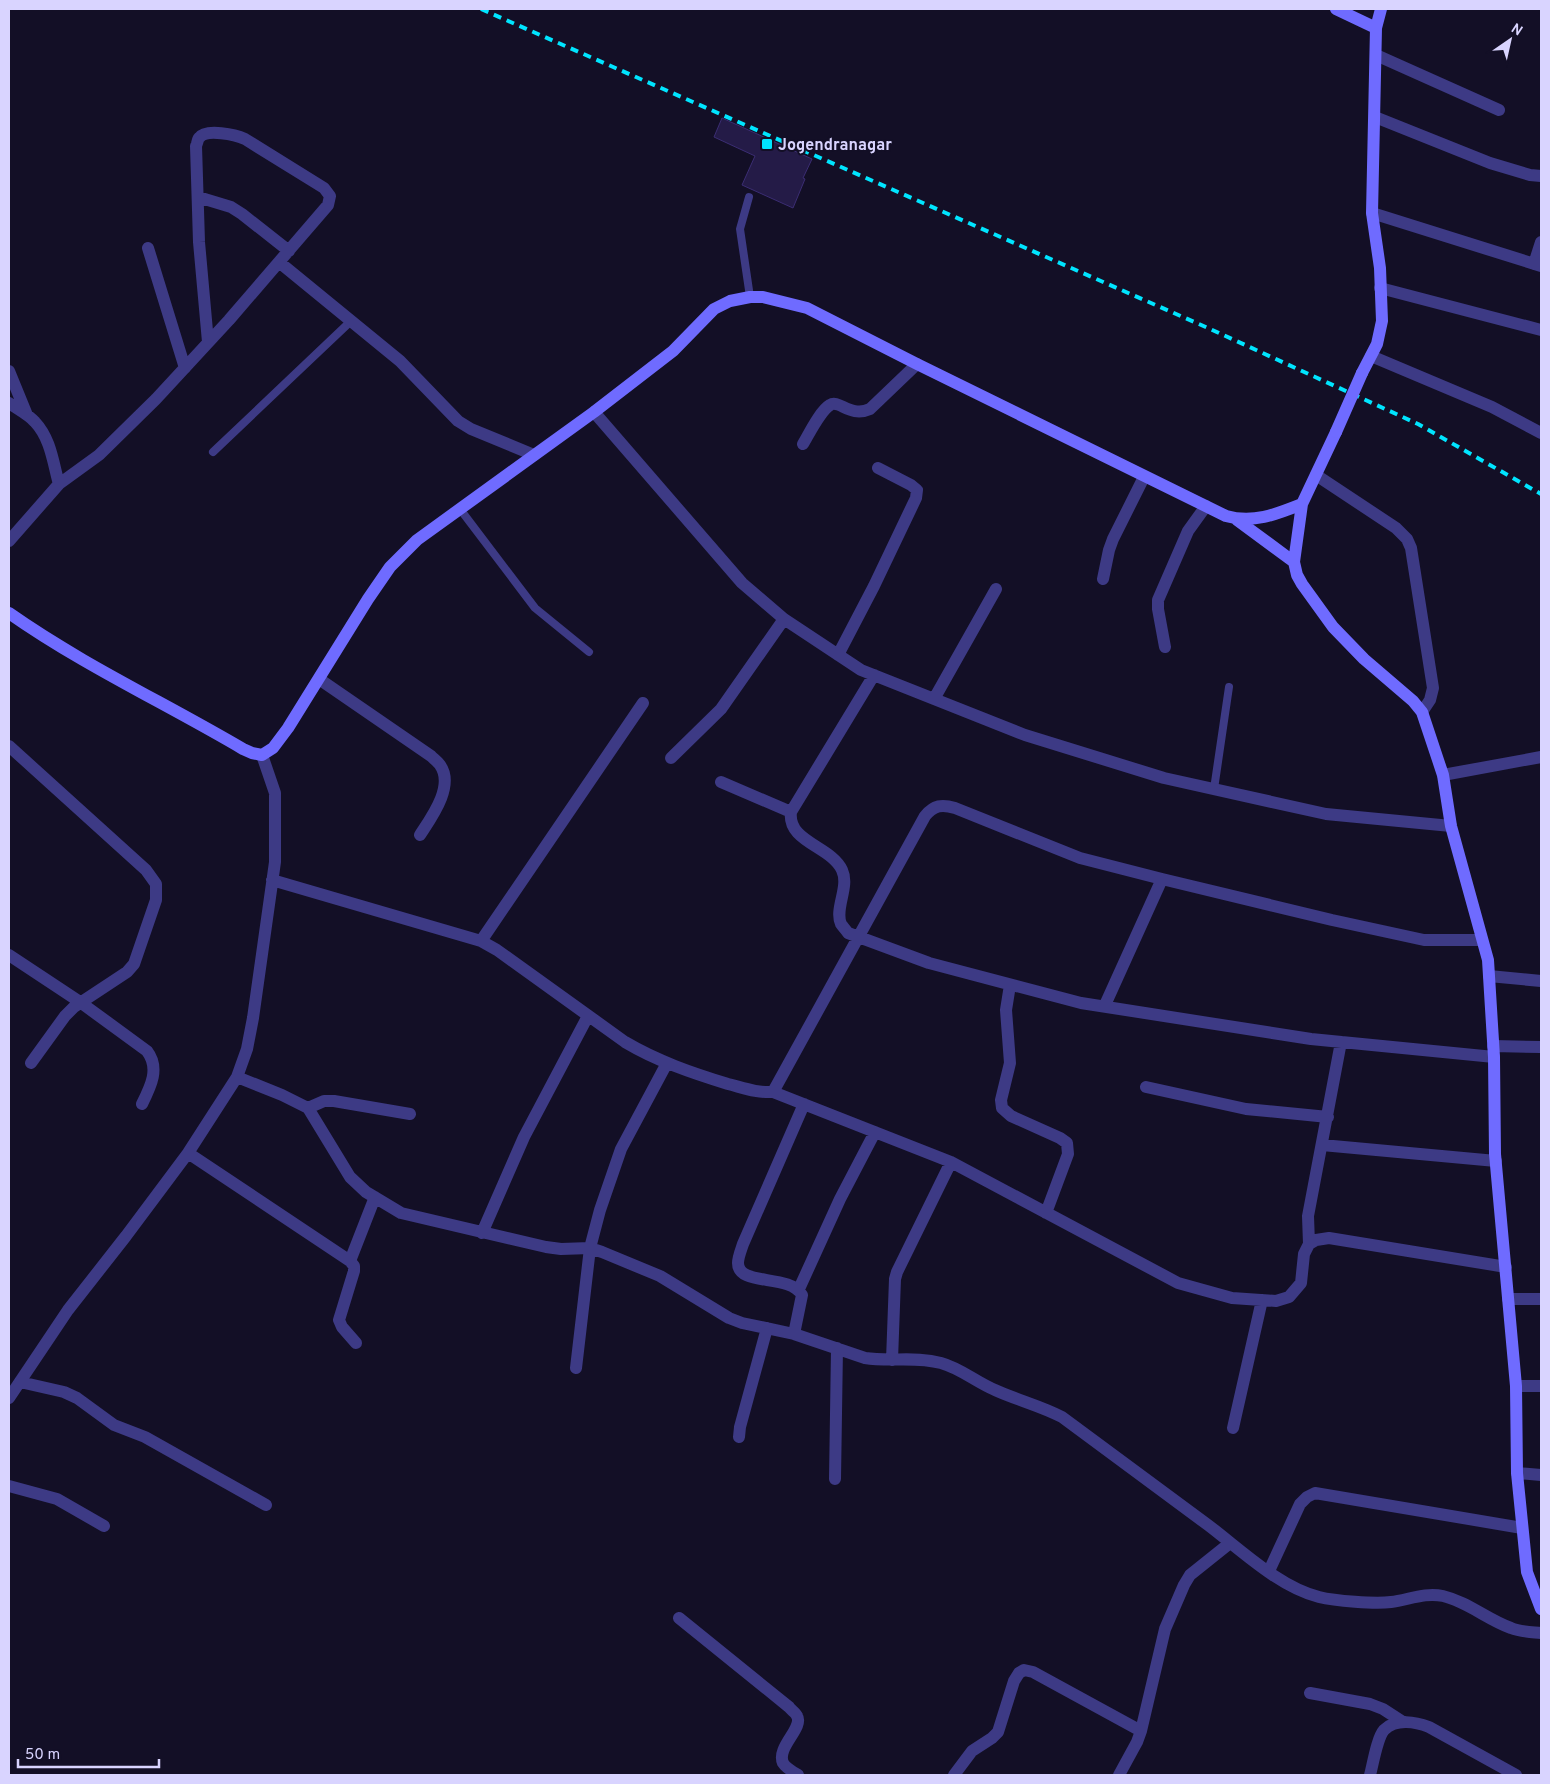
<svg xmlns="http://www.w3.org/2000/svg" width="1550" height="1784" font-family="Overpass,sans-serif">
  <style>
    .building { fill: #241b47; stroke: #3b2d73 }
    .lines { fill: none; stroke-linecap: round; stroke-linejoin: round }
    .lane { stroke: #3d3a85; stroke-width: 8 }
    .street { stroke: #3d3a85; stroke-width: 12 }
    .secondary { stroke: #6f6bff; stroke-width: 12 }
    .rail { stroke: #00e5ff; stroke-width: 4; stroke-dasharray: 8 6; stroke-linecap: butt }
    .secondary-bridge { stroke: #6f6bff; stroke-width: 12 }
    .poi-dot { fill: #00e5ff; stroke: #130f26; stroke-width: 2 }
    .labels { text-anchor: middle; stroke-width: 4; stroke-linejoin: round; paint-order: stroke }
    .poi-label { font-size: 16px; font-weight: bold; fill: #d9d4ff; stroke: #130f26; text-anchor: start }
  </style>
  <rect width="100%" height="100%" fill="#130f26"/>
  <path class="building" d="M722,118L812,159L803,178L805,179L793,208L742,185L755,156L714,137Z"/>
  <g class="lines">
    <path class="lane" d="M749,197L740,229L750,297
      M213,452L351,321
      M460,509L535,608L589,652
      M1214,789L1229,687"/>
    <path class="street" d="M1376,55L1499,110
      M1375,117L1490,163L1530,175L1541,176
      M198,197L231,207L242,214L289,251
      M1372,213L1541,266
      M148,248L185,368
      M279,262L400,361L458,421L471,429L534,455
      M1534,264L1541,242
      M1380,288L1541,330
      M1371,356L1492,407L1541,433
      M9,371L27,415
      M9,403C17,409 28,414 35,422C51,439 53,463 59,484
      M594,412L742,583L784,619L861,670L1025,735L1164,778L1326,814L1451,826
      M803,444C809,434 820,411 830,405C839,399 850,418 870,409L917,364
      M1316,475L1396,528L1407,539L1411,548L1433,688L1430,700L1422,712
      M9,541L59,484L99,455L156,399L229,320L328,205L330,196L324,188L245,139C236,135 206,128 199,138C198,138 197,145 196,146L199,242L208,342
      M1103,579L1109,550L1113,539L1144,477
      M1165,647L1158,609V600L1188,531L1206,506
      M838,655L874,586L916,498L917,490L911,485L878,468
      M874,675L791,812C787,842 831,846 842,870C850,887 834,909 841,924C843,927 846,930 848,933L929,963L1081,1003L1311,1039L1494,1057
      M319,679L431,756C434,759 438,762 440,765C455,786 431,818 420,835
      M934,699L996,589
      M9,746L146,870L156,884V900L134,964L127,972L74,1007L65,1016L31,1063
      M671,758L721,709L784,619
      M1443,775L1541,757
      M721,782L791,812
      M272,880L481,941L497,950L625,1042C657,1061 692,1073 728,1084C744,1088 757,1093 773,1092L951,1162L1178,1283L1232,1298L1276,1301L1289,1297L1301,1283L1304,1254L1309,1244L1316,1240L1329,1238L1506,1267
      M481,941L643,703
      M9,955L80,1002L147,1051C160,1068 151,1086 142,1104
      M1489,976L1541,981
      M1010,985L1006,1010L1010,1063L1001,1100L1002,1108L1011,1116L1060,1138L1067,1143L1068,1154L1046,1213
      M1105,1005L1162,879
      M1493,1046L1541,1047
      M237,1077L282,1095L308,1108L350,1177L366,1192L401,1213L546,1247L561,1249L590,1248L602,1252L660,1276L729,1318L742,1323L794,1334L865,1358C890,1362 916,1356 941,1363C960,1368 976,1382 995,1390C1017,1400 1041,1406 1062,1417C1111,1453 1160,1489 1208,1525C1241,1550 1279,1587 1319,1597C1335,1601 1375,1604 1391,1602C1408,1600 1425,1592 1443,1596C1468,1602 1488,1620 1511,1628C1521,1632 1531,1632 1541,1633
      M1146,1087L1246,1109L1328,1117
      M773,1092L925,816C934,805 942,804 955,808L1080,858L1162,879L1332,920L1424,940H1482
      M308,1108L324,1101H334L410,1114
      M1322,1145L1496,1161
      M188,1153L350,1261L354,1266V1271L339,1320L342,1327L356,1343
      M482,1233L524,1137L588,1016
      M1309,1244L1308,1216L1341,1042
      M350,1261L375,1197
      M799,1289L840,1199L875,1132
      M1508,1299H1541
      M794,1334L802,1295C789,1273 738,1287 738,1263C738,1257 741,1250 743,1244L804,1104
      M892,1360L895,1279L897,1272L951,1162
      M576,1368L590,1248L600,1210L621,1149L667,1063
      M20,1382L64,1392L77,1398L114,1425L145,1437L266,1505
      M1516,1386H1541
      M9,1398L68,1310L126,1236L188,1153L237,1077L247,1049L253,1018L275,862V793L262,755
      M1233,1428L1262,1300
      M739,1437L740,1427L767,1328
      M1517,1473L1541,1475
      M835,1479L837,1348
      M9,1486L57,1499L104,1526
      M1269,1571L1300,1504L1307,1497L1315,1493L1522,1528
      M679,1618L789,1707C791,1710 796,1713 797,1716C804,1728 776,1747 783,1763C786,1768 793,1772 798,1775
      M1310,1693L1370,1704L1383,1709L1403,1722
      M954,1775L972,1751L992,1738L998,1732L1014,1681L1019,1673L1024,1670L1033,1672L1141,1731
      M1119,1775L1137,1742L1141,1731L1165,1629L1184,1585L1190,1575L1230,1543
      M1370,1775C1373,1764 1377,1738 1384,1730C1396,1718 1416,1722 1429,1727L1516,1775"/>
    <path class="secondary" d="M1336,9L1376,28
      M1362,373L1377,344L1382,321L1380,268L1372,213L1376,28L1381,9
      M1336,432L1302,504L1294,562L1297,575L1302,584L1333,627L1364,659L1413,701L1422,712L1443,775L1451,826L1488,960L1494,1057L1495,1154L1516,1386L1517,1473L1527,1572L1541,1609
      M1237,520L1294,562
      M9,613C83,665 165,703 243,749L252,753L262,755L273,748L288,728L368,599L390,567L417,540L594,412L673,351L714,309L730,301L750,297H763L807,308L917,364L1226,516C1253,524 1277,514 1302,504"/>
    <path class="rail" d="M481,9L1208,328L1418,424L1541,494"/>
    <path class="secondary-bridge" d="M1336,432L1362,373"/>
  </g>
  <rect class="poi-dot" x="761" y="138" width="12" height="12" rx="2.5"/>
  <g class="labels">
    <g class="poi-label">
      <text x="778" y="150">Jogendranagar</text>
    </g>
  </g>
  <rect width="1550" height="1784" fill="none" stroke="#d9d4ff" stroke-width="20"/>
  <g transform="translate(1510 40) rotate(34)" stroke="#130f26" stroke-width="4" paint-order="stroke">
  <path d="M0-4L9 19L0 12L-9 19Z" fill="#d9d4ff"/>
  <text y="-8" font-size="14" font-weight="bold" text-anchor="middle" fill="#d9d4ff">N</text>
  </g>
  <path d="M18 1759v8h141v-8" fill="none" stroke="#d9d4ff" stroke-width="2.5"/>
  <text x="25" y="1759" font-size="15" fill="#d9d4ff" stroke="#130f26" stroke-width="4" paint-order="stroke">50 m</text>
</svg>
